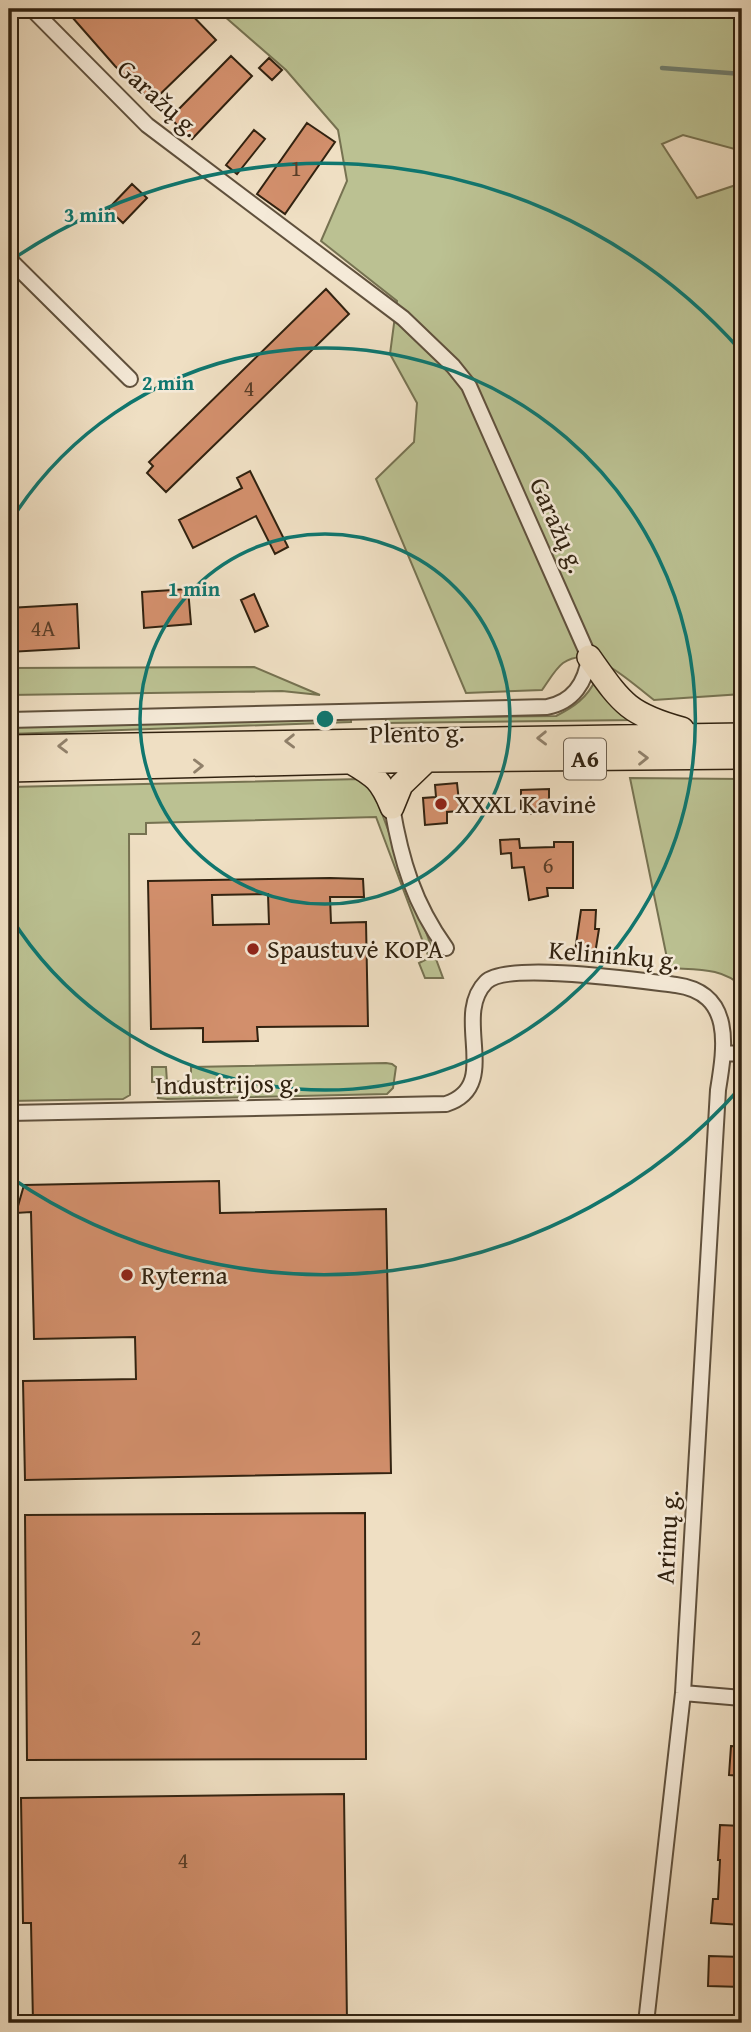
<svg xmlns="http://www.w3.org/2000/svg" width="751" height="2032" font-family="'Gentium Book Plus',serif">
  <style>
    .green { fill: #bbc192; stroke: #767251; stroke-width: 2 }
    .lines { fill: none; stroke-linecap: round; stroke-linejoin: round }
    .stream { stroke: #707f70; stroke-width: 4.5 }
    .building { fill: #d28f6c; stroke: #312210; stroke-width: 2; fill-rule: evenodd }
    .minor-casing { stroke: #60513d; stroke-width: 18 }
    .trunk-casing { stroke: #312210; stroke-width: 26 }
    .minor { stroke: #f5ead8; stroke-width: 14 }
    .trunk { stroke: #efdfc3; stroke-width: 23 }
    .oneway { stroke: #90806a }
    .ring { fill: none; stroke: #0f766e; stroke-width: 3.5 }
    .poi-dot { fill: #8f2418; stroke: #f5ead8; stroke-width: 2.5 }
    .labels { text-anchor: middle; stroke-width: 5; stroke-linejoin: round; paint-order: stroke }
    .number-label { font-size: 23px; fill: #593d27 }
    .shield { fill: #f5ead8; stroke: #6c5e4c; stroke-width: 2 }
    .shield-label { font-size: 24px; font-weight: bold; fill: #312210 }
    .street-label { font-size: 26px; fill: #312210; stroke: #f5ead8 }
    .poi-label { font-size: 26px; fill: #312210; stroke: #f5ead8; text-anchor: start }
    .centre { fill: #0f766e; stroke: #f5ead8; stroke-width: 3.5 }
    .ring-label { font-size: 21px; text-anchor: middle; font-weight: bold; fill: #0f766e; stroke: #f5ead8; stroke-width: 5; stroke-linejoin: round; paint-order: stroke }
  </style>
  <rect width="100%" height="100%" fill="#efdfc3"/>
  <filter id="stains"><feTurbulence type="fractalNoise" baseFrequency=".00286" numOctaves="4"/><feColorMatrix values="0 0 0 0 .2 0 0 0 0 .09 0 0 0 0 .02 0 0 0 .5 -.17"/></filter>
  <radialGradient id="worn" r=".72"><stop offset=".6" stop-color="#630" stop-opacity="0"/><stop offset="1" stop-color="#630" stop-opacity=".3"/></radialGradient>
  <path class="green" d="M216,9H742V151L683,135L662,144L697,198L742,183V694L654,700C631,683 592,642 563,663C555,669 548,682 542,690L466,693L376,479L414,442L417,403L390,354L397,301L321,241L347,181L338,130L286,70Z
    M254,667L320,695L282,691L9,695V668Z
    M596,679L634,720L386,723V718L556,716C574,707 587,698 596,679Z
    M351,717V722L9,734V726Z
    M630,778L742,779V987C723,967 695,970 669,968Z
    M361,779L374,792L443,978H425L419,963L429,958L376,817L146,823V834H129L130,1095L123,1099L9,1101V787Z
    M386,1063L392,1064L396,1067L393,1088L387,1094L167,1099L158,1098L156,1082H152V1067H166L167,1082L191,1081V1067Z"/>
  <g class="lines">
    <path class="stream" d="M662,68L742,74"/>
  </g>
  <path class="building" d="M80,9H186L216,40L152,102L115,66L72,17Z
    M231,56L252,76L192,139L170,118Z
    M269,58L282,70L272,80L259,68Z
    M307,123L335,142L285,214L257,194Z
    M254,130L265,139L237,174L226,165Z
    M132,184L147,198L123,223L108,209Z
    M326,289L349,314L166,492L147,473L153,466L149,462Z
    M250,471L288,547L275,554L256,516L193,548L179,520L242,488L237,478Z
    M188,589L191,624L144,628L142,592Z
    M254,594L268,626L255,632L241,600Z
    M77,604L79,648L9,652V608Z
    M457,783L460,811L447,812V823L425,825L423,798L436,797L435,785Z
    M549,789V813L530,814V808L521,809V790Z
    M519,839L520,848L554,847V842H573V888H547L548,896L529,900L524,867L512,868L511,853L501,854L500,840Z
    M330,878L363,879L364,897H330L331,923L366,922L368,1026L257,1027L258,1041L203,1042V1028L151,1029L148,881ZM268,894L269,924L213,925L212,895Z
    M581,910H596L595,929H599L595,954L575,951Z
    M219,1181L220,1213L386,1209L391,1473L25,1480L23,1381L136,1379L135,1337L34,1339L31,1212L16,1213L24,1185Z
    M365,1513L366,1759L27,1760L25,1515Z
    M731,1746L742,1747V1776L729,1775Z
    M344,1794L347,2023H33L31,1923H23L21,1798Z
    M720,1825L742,1826V1925L711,1923L713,1899H718L720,1860H718Z
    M709,1956L742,1957V1987L708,1986Z"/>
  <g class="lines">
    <g class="minor-casing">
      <path id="minor" d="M9,259L130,379
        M9,720L547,707C573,702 586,682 589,657L469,386L453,366L403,318L147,125L32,9
        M392,807C401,860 414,904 446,948
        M724,1053L742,1054
        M9,1113L446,1104C503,1086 451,1017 486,982C507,961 642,981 676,985C734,993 725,1047 718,1090L683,1693L646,2023
        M683,1693L742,1698"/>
    </g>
    <g class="trunk-casing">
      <path id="trunk" d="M589,657C621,702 627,714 682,729
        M9,747L742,735
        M351,762C375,776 381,780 392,807
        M9,770L427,760L742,757
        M392,807L401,785L427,760"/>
    </g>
    <use href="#minor" class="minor"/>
    <use href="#trunk" class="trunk"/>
  </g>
  <defs><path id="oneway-chevron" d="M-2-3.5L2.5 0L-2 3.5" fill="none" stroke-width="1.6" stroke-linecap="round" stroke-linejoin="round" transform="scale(1.75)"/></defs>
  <g class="oneway">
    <use href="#oneway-chevron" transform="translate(542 738) rotate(179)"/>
    <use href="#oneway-chevron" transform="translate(290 741) rotate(179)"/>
    <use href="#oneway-chevron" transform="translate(63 746) rotate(179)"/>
    <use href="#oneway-chevron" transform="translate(643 758) rotate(-1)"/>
    <use href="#oneway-chevron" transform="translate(198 766) rotate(-1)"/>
  </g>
  <g class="ring">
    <circle cx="325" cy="719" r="185"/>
    <path d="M10 522A371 371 0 1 1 10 916"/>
    <path d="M741 1087A556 556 0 0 1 10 1177M10 261A556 556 0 0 1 741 351"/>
  </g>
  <g class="poi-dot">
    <circle cx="441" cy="804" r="7"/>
    <circle cx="253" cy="949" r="7"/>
    <circle cx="127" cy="1275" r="7"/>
  </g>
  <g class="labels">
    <g class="number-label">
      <text x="296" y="176">1</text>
      <text x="249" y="396">4</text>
      <text x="43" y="636">4A</text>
      <text x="548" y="873">6</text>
      <text x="196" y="1645">2</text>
      <text x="183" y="1868">4</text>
    </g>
    <rect class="shield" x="564" y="738.5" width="42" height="41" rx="5"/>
    <g class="shield-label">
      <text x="585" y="767">A6</text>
    </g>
    <g class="street-label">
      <text transform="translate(159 98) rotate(42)" y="9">Garažų g.</text>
      <text transform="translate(558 525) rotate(66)" y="9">Garažų g.</text>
      <text transform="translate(417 733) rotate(-1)" y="9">Plento g.</text>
      <text transform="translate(614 955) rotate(5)" y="9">Kelininkų g.</text>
      <text transform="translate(227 1084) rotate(-1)" y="9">Industrijos g.</text>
      <text transform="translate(667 1537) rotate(-87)" y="9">Arimų g.</text>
    </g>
    <g class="poi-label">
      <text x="455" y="813">XXXL Kavinė</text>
      <text x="267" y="958">Spaustuvė KOPA</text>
      <text x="141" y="1284">Ryterna</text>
    </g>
  </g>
  <circle cx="325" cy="719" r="10" class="centre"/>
  <g class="ring-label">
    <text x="90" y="222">3 min</text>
    <text x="168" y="390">2 min</text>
    <text x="194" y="596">1 min</text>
  </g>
  <rect width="751" height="2032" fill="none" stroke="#efdfc3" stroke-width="35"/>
  <rect x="10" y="10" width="730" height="2011" fill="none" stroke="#312210" stroke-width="3.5"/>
  <rect x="18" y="18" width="716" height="1997" fill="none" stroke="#312210" stroke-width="2"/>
  <rect width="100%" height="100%" filter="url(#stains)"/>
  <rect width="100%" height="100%" fill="url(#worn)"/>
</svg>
